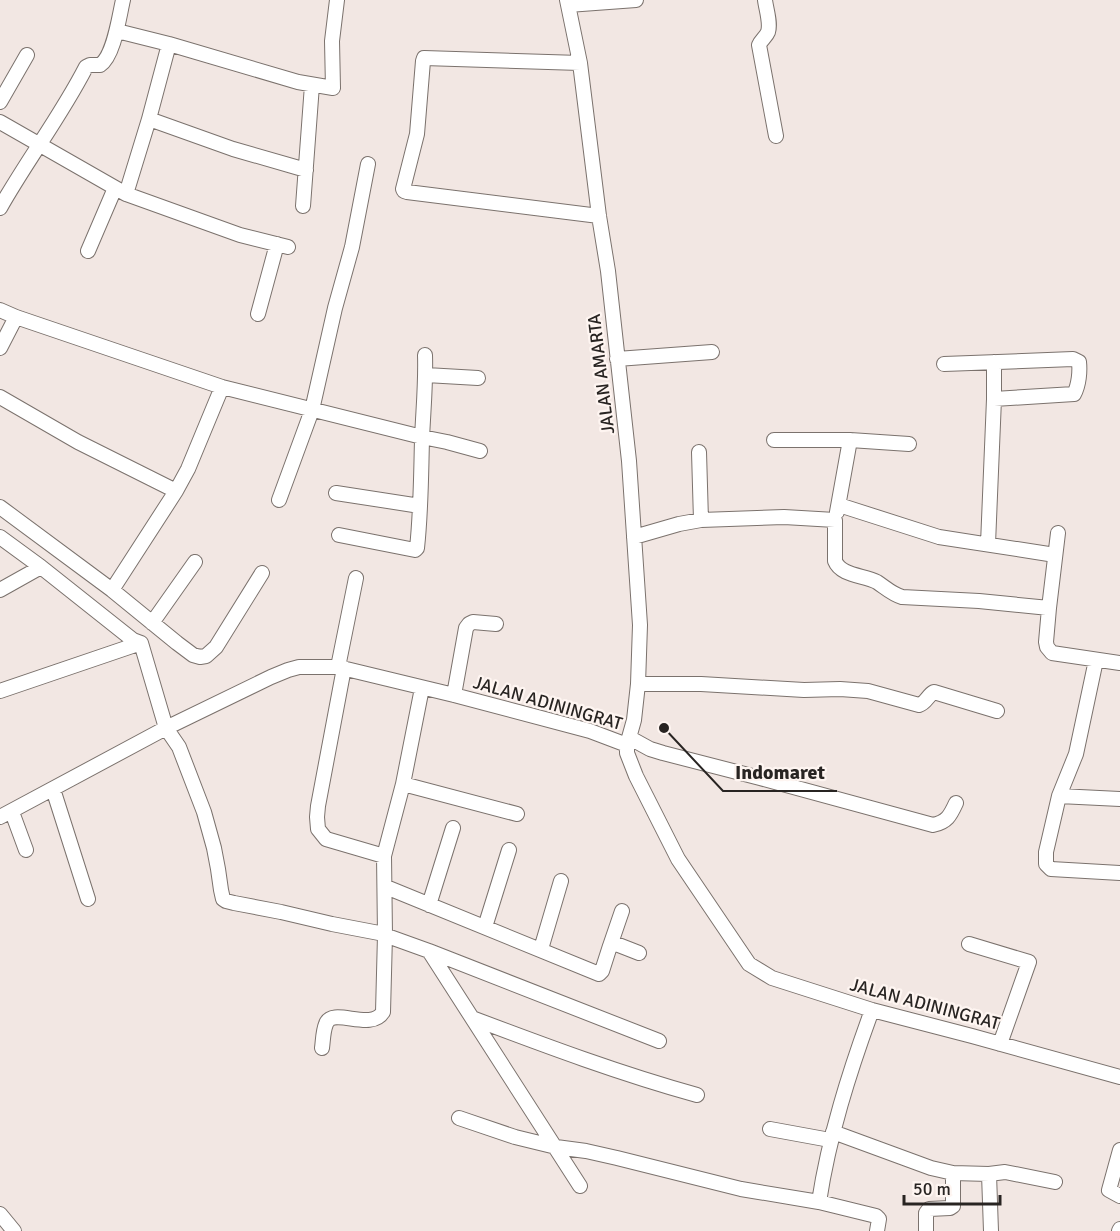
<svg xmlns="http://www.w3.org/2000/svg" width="1120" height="1231" font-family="Signika,sans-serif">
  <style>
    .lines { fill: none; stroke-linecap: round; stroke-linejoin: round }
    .minor-casing { stroke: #7b726d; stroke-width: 16 }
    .minor { stroke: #fff; stroke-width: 14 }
    .labels { text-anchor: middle; stroke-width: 4.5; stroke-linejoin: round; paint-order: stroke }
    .street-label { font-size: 18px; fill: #282422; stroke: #fef5f1 }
    .leader { fill: none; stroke: #282422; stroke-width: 2 }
    .callout-dot { fill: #282422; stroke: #fef5f1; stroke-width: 2 }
    .callout-label { font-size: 20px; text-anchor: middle; font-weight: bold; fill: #282422; stroke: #fef5f1; stroke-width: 4.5; stroke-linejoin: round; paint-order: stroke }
  </style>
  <rect width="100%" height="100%" fill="#f2e7e3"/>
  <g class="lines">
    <g class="minor-casing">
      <path id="minor" d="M567,0L580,63L599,216L608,271L629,461L640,625L638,684L634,720L627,745V753L636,776L678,859L749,964L772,978L872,1010L972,1036L1120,1077
        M765,0C766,9 771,23 768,32C766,37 761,40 759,45L776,136
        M568,5L636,0
        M117,31L169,44L298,82L333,88L332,41L337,0
        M580,63L424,58L423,61L417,134L403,189L404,191L407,192L599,216
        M0,102L27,55
        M149,119L233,149L306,170
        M0,122L126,194L240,235L288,247
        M126,194L149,119L169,44
        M303,206L312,85
        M0,208C27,160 61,116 86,67L90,65H100C114,56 119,17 123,0
        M88,251L115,188
        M0,310L16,317L222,387L422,437L447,442L480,451
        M258,314L277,244
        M0,348L16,317
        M617,359L712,352
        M944,364L1073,359L1079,362C1080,371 1079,385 1074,394L994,399
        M426,375L478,378
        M0,397L78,442L176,491
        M774,440H850L909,444
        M699,452L701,520
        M336,493L420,506
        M279,500L312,410L335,308L352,247L368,164
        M839,505L939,537L1055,555
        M0,507L112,590L177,643L193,655L200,657L206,656L216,647L262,573
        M837,512L850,440
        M339,535L415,550L417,548C421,512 421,476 422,440C423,412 426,384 425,355
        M0,537L41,567L133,640L141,643
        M634,537L679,524L701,520L784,517L835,520V561C841,576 864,575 877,582C886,588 892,594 902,597L979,601L1049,608L1046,642L1047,647L1052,653L1120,663
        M988,544L994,399V362
        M0,590L41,567
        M112,590L176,491L188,469L222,387
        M1049,608L1058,533
        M152,623L195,562
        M141,643L166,728L179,747L204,812L214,848L218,869L221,890L223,899L226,901L234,903L281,912L332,924L379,933L429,951L580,1186
        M1096,660L1076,754L1059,796L1046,852V864L1051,869L1120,873
        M338,667L356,578
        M344,668L318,806L317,817L318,829L326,839L384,856
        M638,684H701L804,690L840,689L868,691L919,705C926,703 928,695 934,692L997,711
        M0,691L141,643
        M454,695L466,628L469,624L473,622L496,624
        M630,738L650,749L663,753L760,778L933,825C947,822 950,816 956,803
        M403,784L517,814
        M53,789L88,899
        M1059,796L1120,799
        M12,812L26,850
        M0,817L166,728L271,677L288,670L299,667H338L454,695L590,731L627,745
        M386,887L599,974L602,971L610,946L612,944H616L639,953
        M429,905L453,828
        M485,927L509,850
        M969,944L1029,962L1000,1044
        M610,946L622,911
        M541,949L561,881
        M429,951L659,1041
        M872,1010C849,1073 829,1136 819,1202L876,1216L879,1219L877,1231
        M472,1018C546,1046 621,1074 697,1095
        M322,1048C323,1041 323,1031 326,1024C332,1006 371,1032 383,1012L385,935L384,856L403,784L422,688
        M459,1118L515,1137L556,1147L586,1151L617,1158L741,1189L819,1202
        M770,1129L830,1140
        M833,1132L931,1168L953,1173L989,1174L1005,1172L1055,1182
        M1120,1150L1109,1190L1120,1196
        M989,1174L991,1231
        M0,1214L14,1231
        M926,1231V1213L929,1209L950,1208L953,1206V1173
        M1119,1231L1120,1229"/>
    </g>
    <use href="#minor" class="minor"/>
  </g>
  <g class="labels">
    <g class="street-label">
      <text transform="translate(601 374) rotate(-97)" y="6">JALAN AMARTA</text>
      <text transform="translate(548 703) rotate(16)" y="6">JALAN ADININGRAT</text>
      <text transform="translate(925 1004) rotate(15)" y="6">JALAN ADININGRAT</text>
    </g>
  </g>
  <path class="leader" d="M664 728L723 791H837"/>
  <circle class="callout-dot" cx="664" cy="728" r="6"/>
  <g class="callout-label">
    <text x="780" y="779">Indomaret</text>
  </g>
  <path d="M904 1195v9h96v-9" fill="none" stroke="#282422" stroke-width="3"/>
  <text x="913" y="1195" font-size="18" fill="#282422" stroke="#fef5f1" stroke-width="4.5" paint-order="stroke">50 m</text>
</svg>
